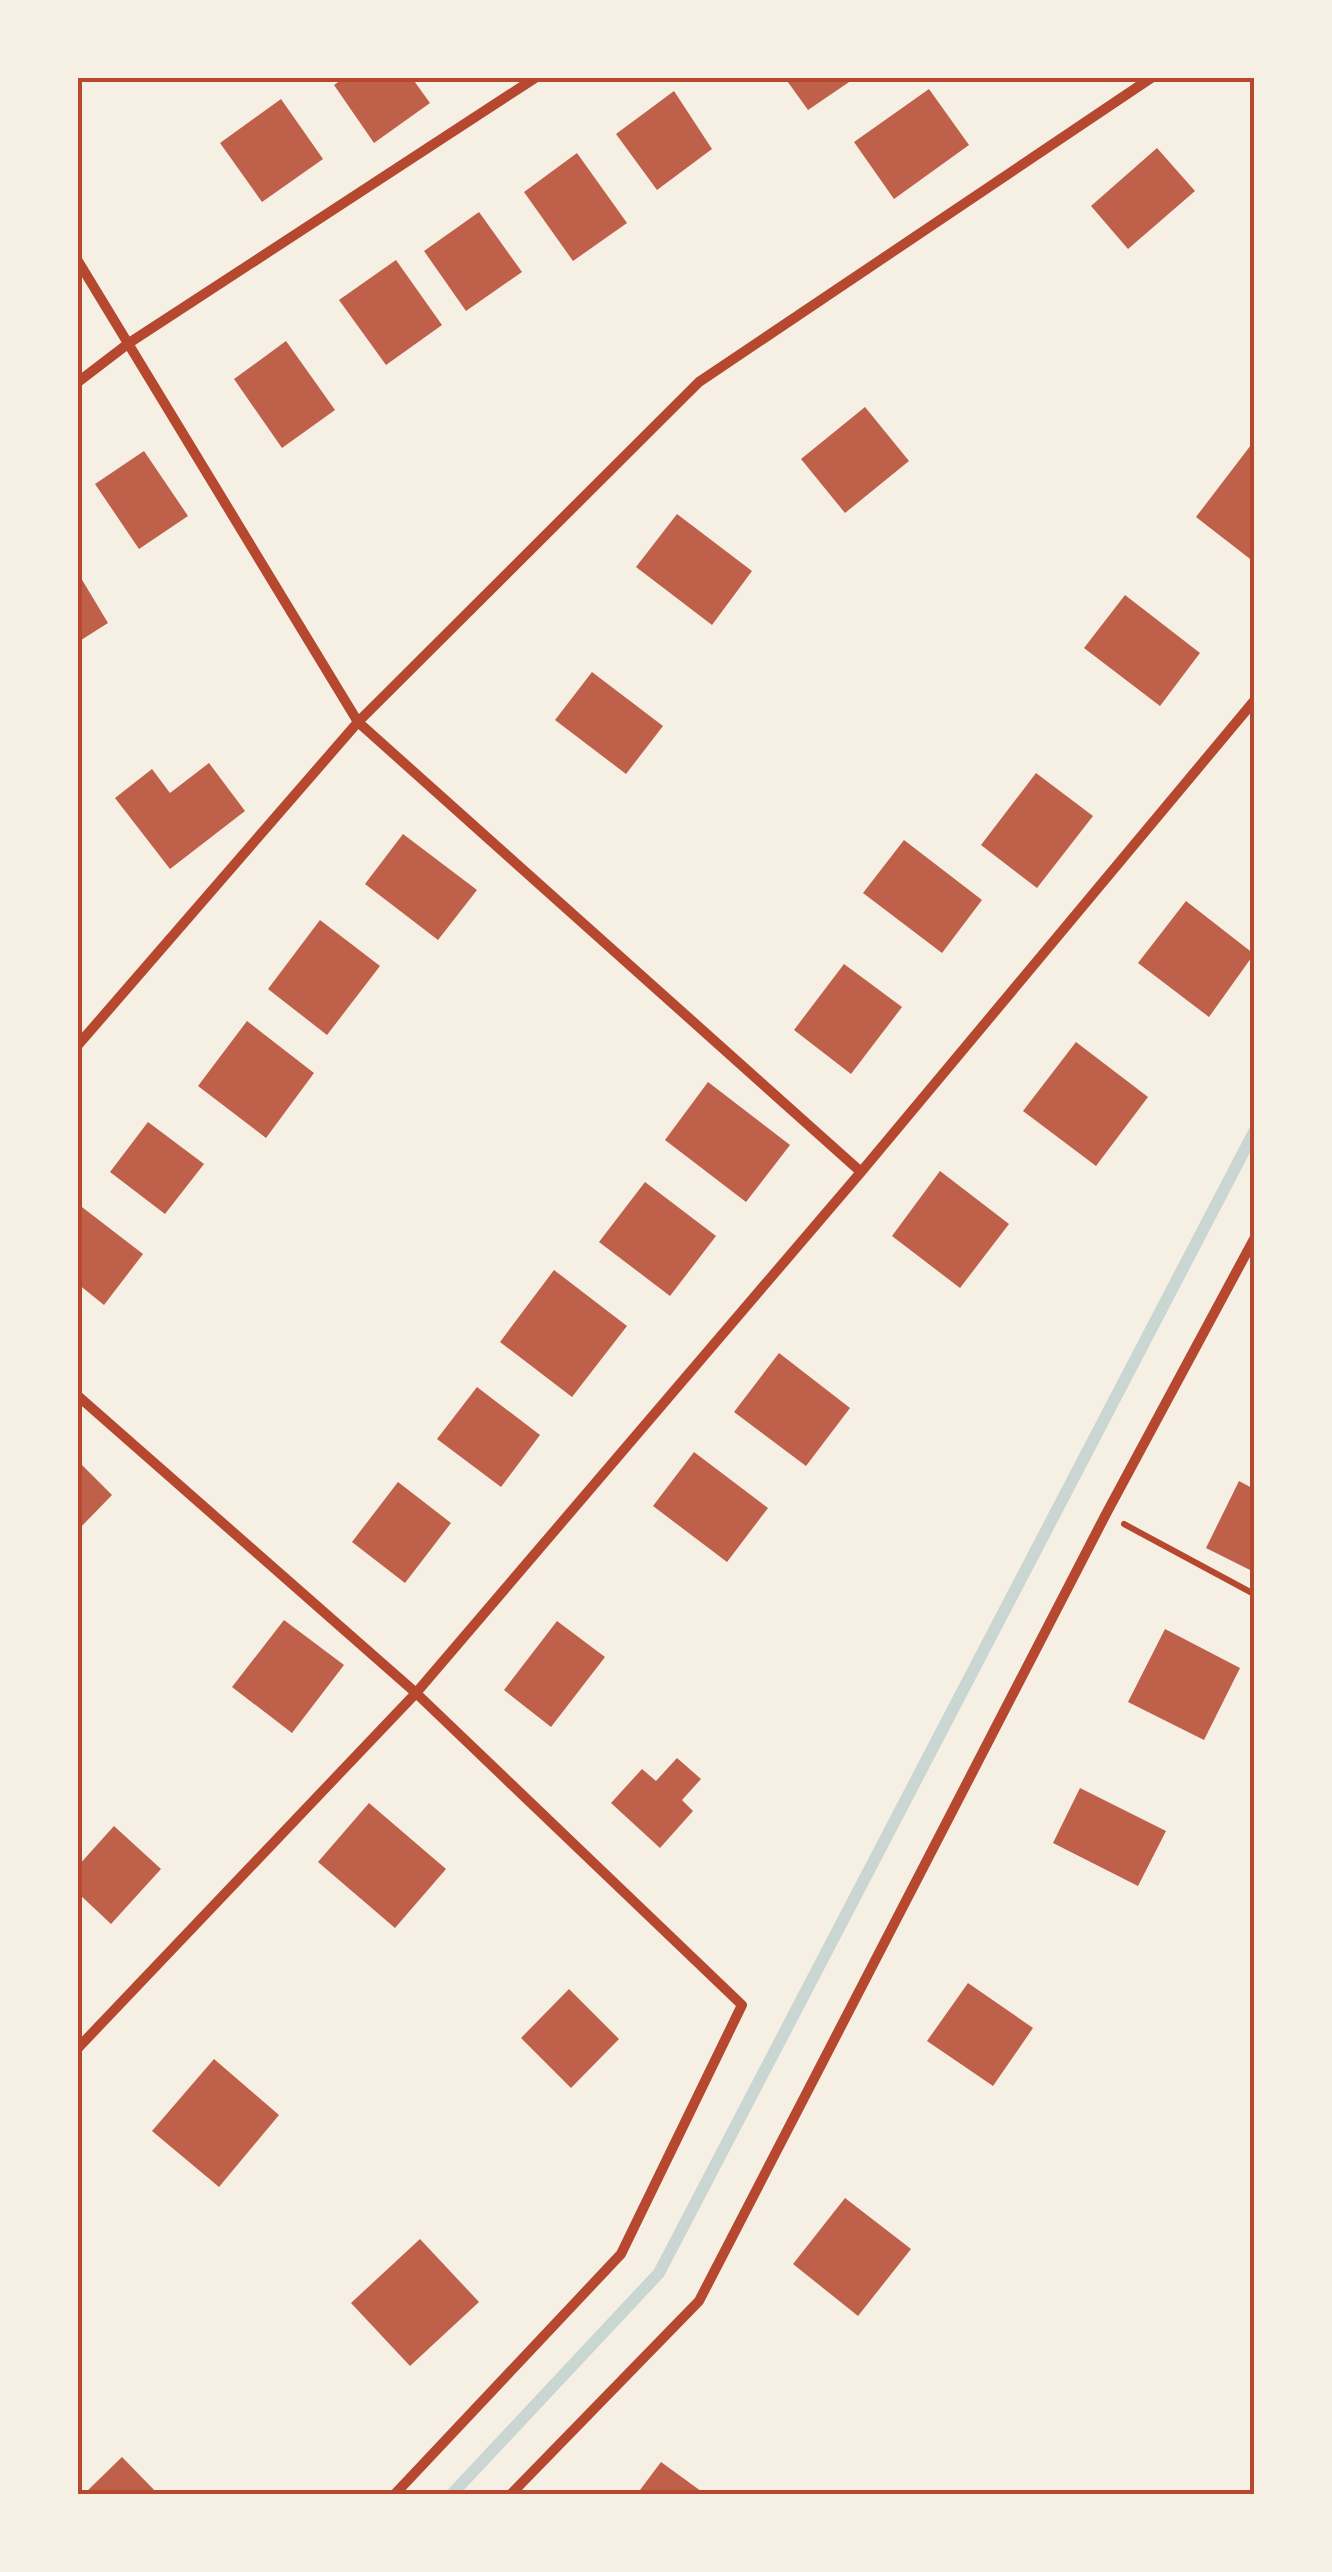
<svg xmlns="http://www.w3.org/2000/svg" width="1332" height="2572" font-family="'Exo 2',sans-serif">
  <style>
    .lines { fill: none; stroke-linecap: round; stroke-linejoin: round }
    .stream { stroke: #c9d6d2; stroke-width: 12 }
    .building { fill: #bf614a }
    .path { stroke: #b5482f; stroke-width: 6 }
    .minor { stroke: #b5482f; stroke-width: 10 }
    .neatline { fill: none; stroke: #b5482f; stroke-width: 4 }
  </style>
  <rect width="100%" height="100%" fill="#f6efe4"/>
  <g class="lines">
    <path class="stream" d="M452,2494L659,2273L1254,1132"/>
  </g>
  <path class="building" d="M344,78H412L430,103L374,143L334,85Z
    M785,78H855L808,110Z
    M929,89L969,145L894,199L854,142Z
    M674,91L712,149L657,190L616,134Z
    M281,99L323,159L262,202L220,143Z
    M1157,148L1195,191L1128,249L1091,206Z
    M577,153L627,223L573,261L524,192Z
    M479,212L522,272L466,311L424,251Z
    M396,260L442,325L386,365L339,300Z
    M286,341L335,410L282,448L234,379Z
    M865,407L909,461L845,513L801,459Z
    M1254,441V562L1196,517Z
    M144,451L188,516L139,549L95,484Z
    M677,514L752,571L712,625L636,567Z
    M78,573L108,623L78,642Z
    M1125,595L1200,653L1160,706L1084,648Z
    M592,672L663,726L626,774L555,720Z
    M209,763L245,811L170,869L115,798L152,769L170,793Z
    M1036,773L1093,816L1037,888L981,845Z
    M403,834L477,890L438,940L365,884Z
    M904,840L982,900L942,953L863,893Z
    M1186,901L1254,954L1209,1017L1138,963Z
    M320,920L380,966L327,1035L268,989Z
    M844,964L902,1007L851,1074L794,1030Z
    M247,1021L314,1073L266,1138L198,1086Z
    M1076,1042L1148,1097L1096,1166L1023,1111Z
    M708,1082L790,1145L746,1202L665,1140Z
    M148,1122L204,1164L165,1214L110,1172Z
    M940,1171L1009,1224L960,1288L892,1236Z
    M645,1182L716,1236L670,1296L599,1242Z
    M78,1204L143,1254L104,1305L78,1284Z
    M554,1270L627,1326L572,1397L500,1342Z
    M779,1353L850,1408L806,1466L734,1412Z
    M477,1387L540,1435L501,1487L437,1439Z
    M694,1452L768,1508L727,1562L653,1506Z
    M78,1461L112,1495L78,1530Z
    M1239,1481L1254,1489V1572L1206,1548Z
    M398,1482L451,1523L405,1583L352,1542Z
    M284,1620L344,1665L292,1733L232,1687Z
    M557,1621L605,1657L551,1727L504,1690Z
    M1165,1629L1240,1668L1204,1740L1128,1702Z
    M677,1758L701,1779L682,1800L693,1811L660,1848L611,1803L642,1769L656,1781Z
    M1080,1788L1166,1831L1138,1886L1053,1843Z
    M369,1803L446,1869L395,1928L318,1862Z
    M114,1826L161,1869L111,1924L78,1893V1866Z
    M968,1983L1033,2028L993,2086L927,2041Z
    M569,1989L619,2039L571,2088L521,2038Z
    M214,2059L279,2115L219,2187L152,2131Z
    M845,2198L911,2249L858,2316L793,2264Z
    M420,2239L479,2302L410,2366L351,2303Z
    M122,2457L158,2494H84Z
    M661,2462L705,2494H637Z"/>
  <g class="lines">
    <path class="path" d="M1124,1524L1254,1594"/>
    <path class="minor" d="M78,261L358,722L861,1172
      M78,382L129,343L535,78
      M78,1045L358,722L699,382L1151,78
      M78,1396L416,1693L742,2005L621,2254L395,2494
      M78,2048L416,1693L861,1172L1254,701
      M511,2494L699,2301L1106,1514L1254,1239"/>
  </g>
  <rect width="1332" height="2572" fill="none" stroke="#f6efe4" stroke-width="160"/>
  <rect x="80" y="80" width="1172" height="2412" class="neatline"/>
</svg>
